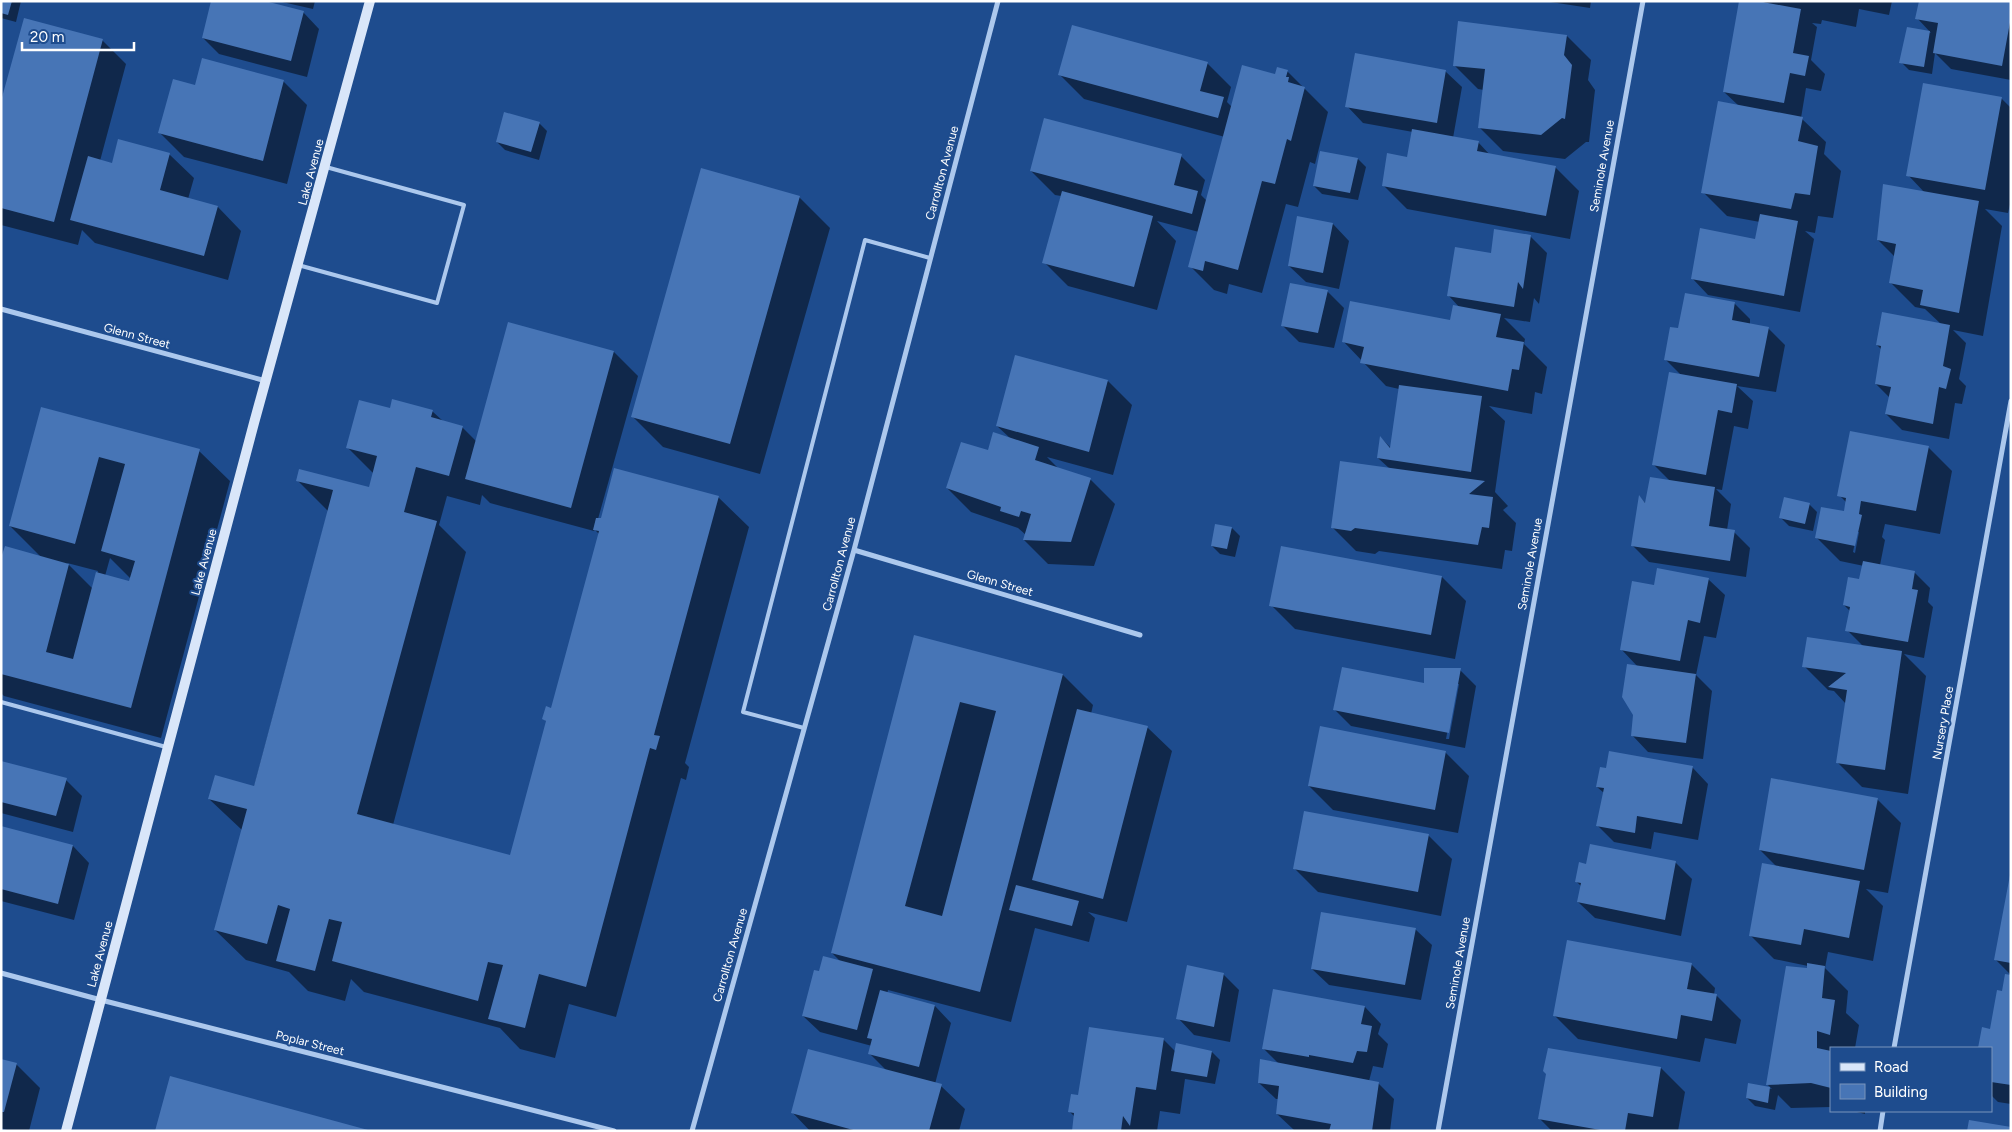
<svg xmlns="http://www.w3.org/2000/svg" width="2012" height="1132" font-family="Figtree,sans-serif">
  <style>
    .shadow { fill: #0007; fill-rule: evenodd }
    .building { fill: #4775b6; fill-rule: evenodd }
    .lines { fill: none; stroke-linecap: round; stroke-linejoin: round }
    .service { stroke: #acc8ed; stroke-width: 4 }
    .minor { stroke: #acc8ed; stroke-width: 5 }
    .secondary { stroke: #d9e6f9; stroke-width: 10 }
    .labels { text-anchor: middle; stroke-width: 4; stroke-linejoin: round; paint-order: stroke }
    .street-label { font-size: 12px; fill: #fff; stroke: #1e4c8e }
  </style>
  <rect width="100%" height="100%" fill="#1e4c8e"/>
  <path class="shadow" d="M1,1H21L16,22L1,18Z
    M278,1H315L313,9Z
    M1544,1H1591L1590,8Z
    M1763,1H1892L1889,15L1859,9L1856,27L1822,20L1821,24L1812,23L1817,27L1811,60L1825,74L1821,91L1806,88L1801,118L1826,142L1824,154L1841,171L1833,218L1818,216L1815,233L1805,231L1814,239L1800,312L1708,295L1692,278L1756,240L1760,222L1727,216L1703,192L1739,106L1724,92L1766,4Z
    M2011,1V80L1951,69L1935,53L1932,74L1909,70L1901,62L1908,28L1931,33L1917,18Z
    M303,12L319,29L307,77L219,54L203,38Z
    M1567,36L1591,60L1588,80L1595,90L1589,142H1586L1565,159L1503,151L1479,127L1484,90L1478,89L1454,65Z
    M102,40L126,64L100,161L113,165L119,141L170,155L194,178L188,199L218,207L241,231L228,280L95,243L82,230L78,245L1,225V106Z
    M1207,63L1231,87L1227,102L1232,107L1276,76L1287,71L1328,112L1315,164L1310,162L1298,207L1286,204L1262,293L1229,284L1227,294L1214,290L1190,266L1199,232L1157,221L1176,241L1157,310L1068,286L1044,262L1061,196L1055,195L1031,171L1181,156L1205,180L1201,195L1207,201L1225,137L1084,99L1060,75Z
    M1445,71L1462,87L1453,138L1478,142L1490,155L1555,167L1579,191L1570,239L1407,209L1383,185L1408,158L1413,132L1363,123L1347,106Z
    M283,81L307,105L287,184L184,157L160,133L196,87Z
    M2001,98L2011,108V200L2008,213L1985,209L2002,226L1983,336L1953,330L1966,343L1959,379L1966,386L1962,404L1955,403L1949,439L1902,430L1886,414L1890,398L1876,384L1882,350L1877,345L1942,325L1925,309L1915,307L1891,283L1895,257L1878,240L1925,193L1908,175Z
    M539,123L547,131L539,160L505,150L497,142Z
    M1358,159L1366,167L1358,200L1322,194L1314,186Z
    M799,197L830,228L760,474L663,447L633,417Z
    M1333,224L1349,241L1339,289L1306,282L1289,266Z
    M1530,236L1547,253L1539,304L1534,298L1530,322L1504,318L1525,339L1524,344L1547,367L1542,394L1535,392L1532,414L1489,406L1505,421L1495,492L1508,506L1503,510L1516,523L1512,551L1505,550L1502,569L1379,551L1375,554L1356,551L1332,527L1390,469L1378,458L1381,438L1391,448L1399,389L1386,386L1343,341L1451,321L1460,308L1449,296L1492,254Z
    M1327,291L1344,308L1334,348L1299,342L1283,326Z
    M1734,303L1750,319V325L1768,328L1785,345L1776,392L1737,386L1753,401L1748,429L1734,426L1722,490L1716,489L1731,504L1727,530L1734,532L1750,548L1746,577L1649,562L1632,545L1640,497L1646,504L1670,481L1654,465L1681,375L1665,359L1679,330Z
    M509,324L614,352L638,376L598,519L718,497L749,527L685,763L689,767L686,780L681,778L616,1017L569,1004L555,1058L520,1049L500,1028L364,992L351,979L345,1001L308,991L289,972L246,960L215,930L242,830L209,799L254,787L328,511L297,480L370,489L374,474L348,448L391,410L432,411L444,422L462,427L477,442ZM482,495L490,503L594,531L595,530L599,534L552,710L544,719L547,722L511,857L393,825L466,552L439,525L447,496L480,505Z
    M1108,381L1132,405L1113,475L1047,457L1059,469L1091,480L1115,504L1094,566L1048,564L1024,540L1026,535L1018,528L971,512L947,488L988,452L1011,439L997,426Z
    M42,409L199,451L230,481L161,738L4,696L1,693V563L42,558L10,526ZM110,558L131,579L130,583L105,576ZM67,563L98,571L93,589Z
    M1928,447L1952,471L1940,534L1885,524L1882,537L1885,540L1880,565L1914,572L1930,588L1928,602L1933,607L1924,658L1904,654L1926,676L1908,794L1862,787L1838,763L1846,704L1834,691L1828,690L1804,666L1863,646L1847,630L1850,611L1844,605L1860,581L1864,566L1840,561L1816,537L1845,513L1847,503L1839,495ZM1857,532H1859L1855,553L1853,552Z
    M1809,504L1817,512L1813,531L1789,526L1781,518Z
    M1232,528L1240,536L1235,557L1220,554L1212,546Z
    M1442,577L1466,601L1455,659L1295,629L1271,605Z
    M1708,579L1725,595L1716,638L1704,636L1696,675L1712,691L1703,759L1648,752L1632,735L1638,667L1621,649L1655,587Z
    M915,636L1063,675L1093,705L1091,714L1148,728L1172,751L1127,922L1088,912L1095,918L1089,942L1035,928L1011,1022L888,990L887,994L935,1006L951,1023L935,1084L941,1086L965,1109L959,1131H810L792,1112L887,1071L870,1054L872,1046L820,1032L803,1016L820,972L841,962L832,953Z
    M1460,670L1476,686L1465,748L1351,726L1335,710L1425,684ZM1456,684H1459L1449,739H1446Z
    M1445,752L1469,776L1458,833L1333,810L1309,786Z
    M1,762L66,780L82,796L73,832L1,813Z
    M1692,767L1708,784L1698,840L1654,832L1651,849L1614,842L1598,826L1604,793L1597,787Z
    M1877,799L1901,823L1888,893L1866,889L1883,906L1873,961L1828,952L1825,968L1848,991L1846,1013L1859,1025L1855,1048H1831V1107L1791,1108L1778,1095L1775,1110L1755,1106L1747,1098L1749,1085L1772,1089L1767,1084L1808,970V966L1774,959L1750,935L1778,868L1760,850Z
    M1,827L73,846L89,863L74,920L1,901Z
    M1428,835L1452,859L1441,916L1318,892L1294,868Z
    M1676,863L1692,879L1681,936L1595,918L1578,902L1582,887L1576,881L1587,865Z
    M2011,877V975L1996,960Z
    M1415,929L1432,945L1421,1000L1329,985L1312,969Z
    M1691,964L1715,988L1714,995L1717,996L1741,1020L1736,1044L1705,1038L1700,1062L1578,1039L1554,1015Z
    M1223,974L1239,990L1230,1042L1194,1035L1178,1018Z
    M2011,977V1104L1998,1102L1991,1095V1048H1979L1983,1029L1991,1031L2003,992Z
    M1365,1007L1381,1024L1378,1034L1388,1044L1383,1068L1373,1066L1369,1081L1378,1083L1394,1099L1390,1131L1294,1130L1277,1114L1279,1099H1276L1259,1083L1278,1063L1263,1048Z
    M1163,1039L1175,1051L1212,1052L1220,1060L1215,1084L1185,1079L1180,1114L1160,1111L1157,1131H1073L1075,1117L1070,1112L1079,1096Z
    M1,1060L16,1064L40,1088L29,1131H10L1,1128Z
    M1661,1068L1685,1092L1678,1131H1552L1540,1119Z
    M1853,1111H1865V1114Z"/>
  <path class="building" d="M1,1H12L8,15L1,13Z
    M211,1H265L304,11L291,61L202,38Z
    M1739,1H1757L1801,9L1793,53L1809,56L1805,76L1790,73L1784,103L1723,92Z
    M1919,1H2011V17L2002,66L1933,53L1938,23L1915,19Z
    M24,18L103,39L54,222L1,208V101Z
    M1458,21L1567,35L1564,55L1572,65L1565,119L1562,118L1541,135L1478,128L1485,69L1453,66Z
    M1072,25L1208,62L1200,91L1224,97L1218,118L1058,75Z
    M1907,27L1930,31L1924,67L1899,63Z
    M1355,53L1446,70L1437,123L1345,107Z
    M202,58L284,80L263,161L158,133L173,79L195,85Z
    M1242,65L1275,74L1277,67L1288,70L1286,77H1289L1288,82L1305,87L1291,141L1287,139L1275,184L1262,181L1238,270L1205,261L1203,271L1188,267Z
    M1923,83L2002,97L1985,190L1906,176Z
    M1718,101L1803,117L1798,141L1818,146L1810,195L1795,193L1791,209L1701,193Z
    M504,112L540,122L531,152L496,142Z
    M1044,118L1182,154L1174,185L1198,191L1192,214L1030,171Z
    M1412,129L1479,141L1477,151L1556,166L1546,216L1382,186L1387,153L1407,157Z
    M118,139L170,153L160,190L218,206L204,256L70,220L88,156L112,163Z
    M1320,151L1358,158L1350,193L1313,186Z
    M701,168L800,196L730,444L631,417Z
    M1883,184L1979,201L1959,313L1920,305L1923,290L1889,283L1896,244L1877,240Z
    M1062,191L1153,216L1134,287L1042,263Z
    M1760,214L1798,221L1784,296L1691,279L1700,228L1755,239Z
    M1297,216L1333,223L1323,273L1288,266Z
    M1494,229L1531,235L1523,289L1518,282L1514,307L1447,296L1455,247L1491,253Z
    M1290,283L1328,290L1318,333L1281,326Z
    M1685,293L1735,302L1732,320L1769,327L1759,377L1664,360L1670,327L1678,328Z
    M1350,301L1450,320L1453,305L1501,314L1496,337L1524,342L1519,370L1512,369L1508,391L1360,363L1364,347L1342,342Z
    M1882,312L1950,325L1943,366L1951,369L1946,389L1939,387L1933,424L1885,414L1891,387L1875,384L1881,346L1876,345Z
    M508,322L614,351L571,508L465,479Z
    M1015,355L1108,380L1089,452L996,426Z
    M1669,372L1737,384L1732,413L1718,410L1706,475L1652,465Z
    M1399,385L1482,396L1471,472L1377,458L1380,436L1390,448Z
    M392,399L433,410L431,417L463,426L449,476L416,467L404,512L437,521L357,814L510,855L546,721L542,719L546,706L551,708L599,531L593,530L596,518H601L614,468L719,496L655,731L654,735L660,736L656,750L650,748L586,987L539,974L525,1028L488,1019L503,965L488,962L478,1001L332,961L342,922L329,919L315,971L276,961L290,909L278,905L267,944L214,930L247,809L208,799L215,775L254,786L333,490L296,481L299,469L369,487L377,456L346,448L359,400L390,408Z
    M41,407L200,449L131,708L1,674V558L5,546L69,564L46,652L73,659L96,572L129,581L135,561L101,551L125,464L99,457L75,544L9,526Z
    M1850,431L1929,446L1916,511L1861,501L1859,514L1862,515L1855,546L1815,538L1821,507L1844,511L1846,498L1837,496Z
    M993,432L1039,447L1035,460L1091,478L1071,542L1023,540L1031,514L1021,511L1019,517L1000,511L1001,507L946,488L961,442L988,450Z
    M1340,461L1485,481L1469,494L1493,497L1489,528L1482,527L1478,545L1355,528L1351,531L1331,528Z
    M1650,477L1715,487L1709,526L1735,530L1730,561L1631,546L1639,495L1645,503Z
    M1784,497L1810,503L1805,524L1779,518Z
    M1215,524L1232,527L1227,549L1211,546Z
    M1281,546L1442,576L1431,635L1269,606Z
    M1863,561L1915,571L1912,589L1918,590L1908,642L1845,631L1850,607L1843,605L1848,577L1859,579Z
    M1657,568L1709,578L1700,623L1688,620L1680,661L1620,650L1632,581L1654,585Z
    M914,635L1063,674L980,992L831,953ZM960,702L996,711L942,916L905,906Z
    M1807,637L1902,651L1885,770L1836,763L1847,690L1828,687L1846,673L1802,667Z
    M1627,664L1696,674L1686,743L1631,736L1633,715L1622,697Z
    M1342,667L1424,683V668H1461L1449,733L1333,710Z
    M1077,709L1148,726L1103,899L1032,880Z
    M1320,726L1446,751L1435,810L1308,786Z
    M1609,751L1693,766L1682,824L1637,816L1635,833L1596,826L1604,788L1596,787L1600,767L1606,768Z
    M1,761L67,778L56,816L1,802Z
    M1771,778L1878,798L1864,870L1759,850Z
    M1304,811L1429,834L1418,892L1293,869Z
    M1,826L73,845L58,904L1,889Z
    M1590,844L1676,861L1665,920L1577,902L1581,883L1575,882L1579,862L1586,864Z
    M1762,863L1860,881L1849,938L1804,929L1801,945L1749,936Z
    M2010,875H2011V963L1994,960Z
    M1016,885L1079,901L1072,926L1009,910Z
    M1321,912L1416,928L1405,985L1311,969Z
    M1567,940L1692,963L1687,989L1717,994L1712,1021L1681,1015L1677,1039L1553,1016Z
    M823,956L873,969L857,1030L802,1016L814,970L819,971Z
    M1807,963L1825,966L1822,998L1835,1000L1830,1035L1817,1031V1048L1831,1051V1088L1811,1083L1766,1085L1786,966L1807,968Z
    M1187,965L1224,973L1214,1027L1176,1019Z
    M2005,974L2011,975V1085L1991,1082V1048H1978L1982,1027L1990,1029L1997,990L2002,991Z
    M1273,989L1365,1006L1361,1024L1372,1026L1367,1052L1357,1051L1353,1063L1309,1055V1057L1262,1049Z
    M880,990L935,1005L919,1067L868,1054L872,1039L867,1038Z
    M1089,1027L1164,1038L1156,1090L1136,1087L1130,1126L1123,1116L1121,1131H1072L1074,1113L1068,1112L1071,1094L1078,1095Z
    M1176,1043L1212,1051L1207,1077L1171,1071Z
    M1548,1048L1661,1067L1653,1117L1628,1113L1625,1131H1606L1538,1119L1546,1074L1543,1071Z
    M808,1049L942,1084L929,1131H857L791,1113Z
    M1,1059L17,1063L4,1112H1Z
    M1260,1059L1379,1082L1372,1131H1329L1331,1124L1276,1114L1279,1086L1258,1083Z
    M170,1076L368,1130V1131H155Z
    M1748,1083L1770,1087L1768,1103L1746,1098Z
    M1969,1120L2011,1127V1131H1967Z"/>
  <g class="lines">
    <path class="service" d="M298,265L437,303L464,205L326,167
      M1,702L166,747
      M804,728L743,712L865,240L930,258"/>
    <path class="minor" d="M1,309L266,381
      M854,550L1140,635
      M1,973L101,1000L614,1131
      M1894,1048L2011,401
      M692,1131L854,550L998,1
      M1438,1131L1643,1
      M1880,1131L1883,1111"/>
    <path class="secondary" d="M66,1131L254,423L370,1"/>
  </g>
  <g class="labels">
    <g class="street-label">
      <text transform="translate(1602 166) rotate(-80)" y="4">Seminole Avenue</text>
      <text transform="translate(311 172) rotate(-75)" y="4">Lake Avenue</text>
      <text transform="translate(942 173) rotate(-75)" y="4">Carrollton Avenue</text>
      <text transform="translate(137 336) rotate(15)" y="4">Glenn Street</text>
      <text transform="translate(204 562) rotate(-75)" y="4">Lake Avenue</text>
      <text transform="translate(839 564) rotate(-75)" y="4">Carrollton Avenue</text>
      <text transform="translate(1530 564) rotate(-80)" y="4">Seminole Avenue</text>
      <text transform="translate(1000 583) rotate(16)" y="4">Glenn Street</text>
      <text transform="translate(1943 723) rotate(-80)" y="4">Nursery Place</text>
      <text transform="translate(100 954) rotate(-75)" y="4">Lake Avenue</text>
      <text transform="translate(730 955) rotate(-74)" y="4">Carrollton Avenue</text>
      <text transform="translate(1458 963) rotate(-80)" y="4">Seminole Avenue</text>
      <text transform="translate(310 1043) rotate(14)" y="4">Poplar Street</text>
    </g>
  </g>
  <rect width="2012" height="1132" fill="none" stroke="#ffffff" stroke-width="5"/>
  <rect x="1830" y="1047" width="162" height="65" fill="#1e4c8e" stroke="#7894bb"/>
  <rect x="1840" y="1063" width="25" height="8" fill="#d9e6f9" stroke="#7894bb"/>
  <text x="1874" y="1072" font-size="15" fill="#ffffff">Road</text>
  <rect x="1840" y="1084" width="25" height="15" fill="#4775b6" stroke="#7894bb"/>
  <text x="1874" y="1097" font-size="15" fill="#ffffff">Building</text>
  <path d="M22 42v8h112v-8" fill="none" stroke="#ffffff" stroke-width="2.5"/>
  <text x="30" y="42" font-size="15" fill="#ffffff" stroke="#1e4c8e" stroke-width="4" paint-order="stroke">20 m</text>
</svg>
